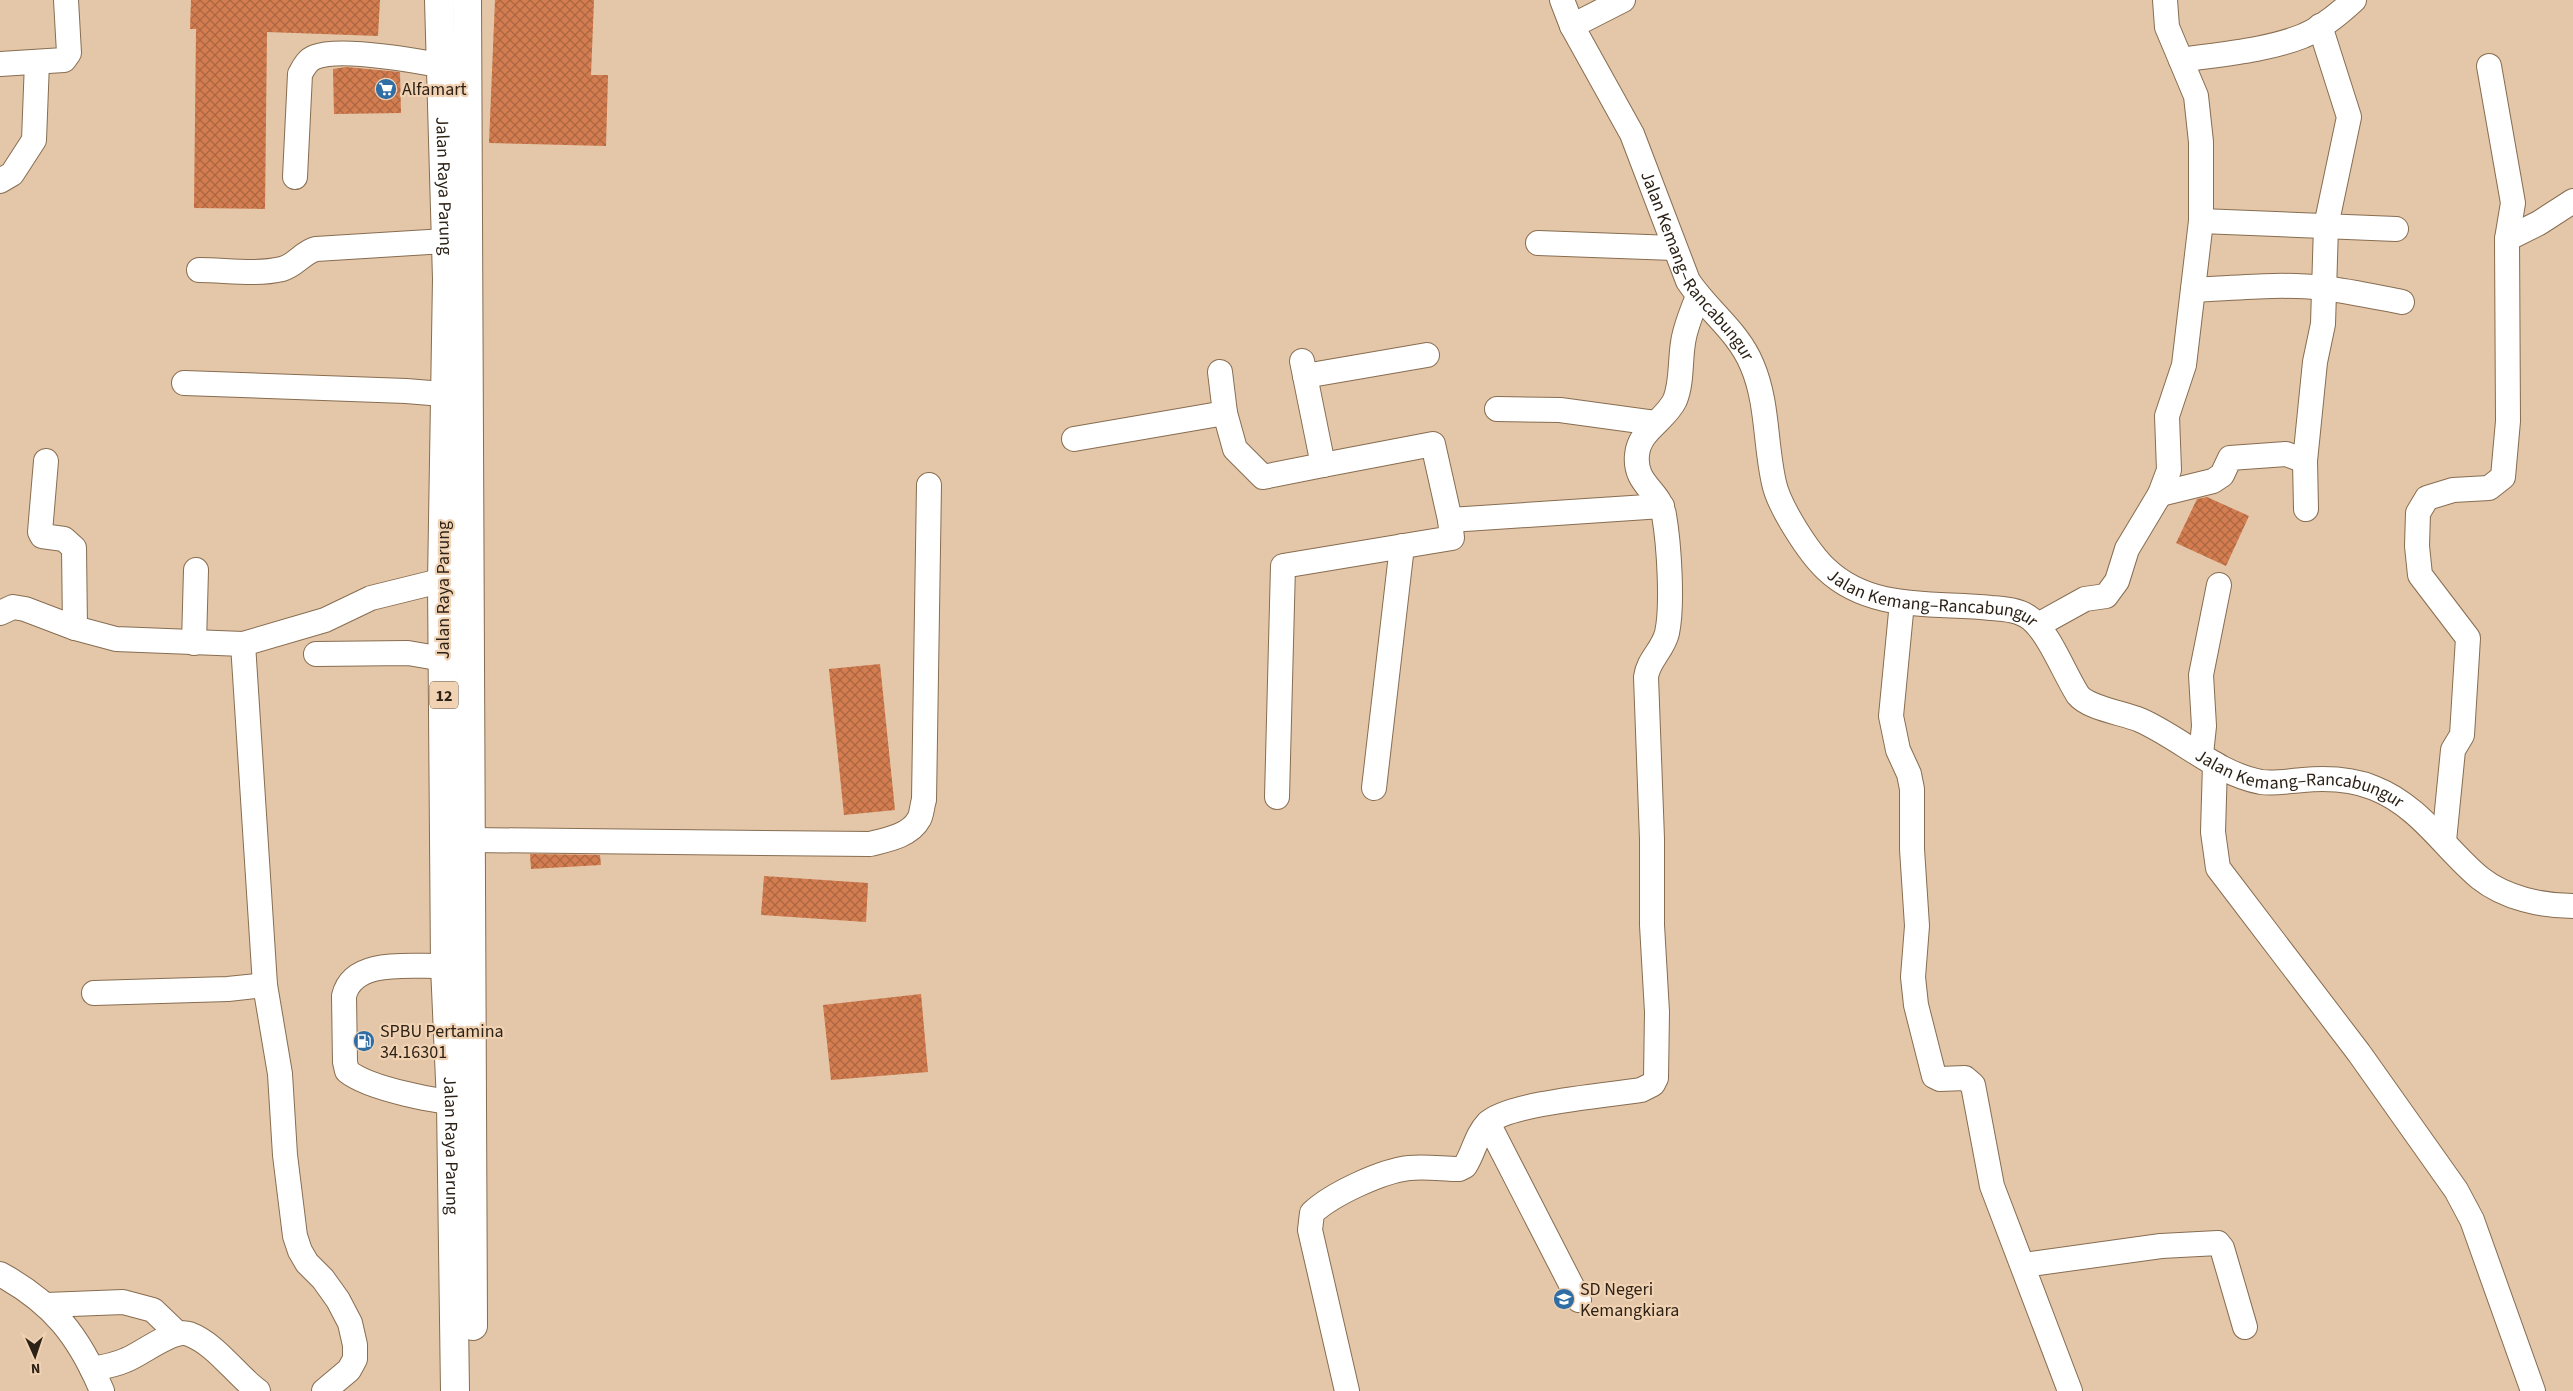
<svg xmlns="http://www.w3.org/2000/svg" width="2573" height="1391" font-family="'Source Sans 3',sans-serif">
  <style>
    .building { fill: url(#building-cross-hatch) }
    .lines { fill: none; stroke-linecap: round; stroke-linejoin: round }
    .minor-casing { stroke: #876d51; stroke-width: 26 }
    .highway-casing { stroke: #876d51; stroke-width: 30 }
    .minor { stroke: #fff; stroke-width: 24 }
    .highway { stroke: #fff; stroke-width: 28 }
    .labels { text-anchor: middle; stroke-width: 4.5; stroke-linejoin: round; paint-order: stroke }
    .shield { fill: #f1d3b4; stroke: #685746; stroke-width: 1 }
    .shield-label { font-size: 16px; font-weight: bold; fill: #2d2217 }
    .poi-label { font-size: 18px; fill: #2d2217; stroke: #f1d3b4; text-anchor: start }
    .street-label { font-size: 18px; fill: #2d2217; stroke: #f1d3b4 }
  </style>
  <defs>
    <pattern id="building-cross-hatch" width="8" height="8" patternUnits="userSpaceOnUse" patternTransform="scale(1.25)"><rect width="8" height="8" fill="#d37d50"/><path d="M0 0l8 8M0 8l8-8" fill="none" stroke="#ac6641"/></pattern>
  </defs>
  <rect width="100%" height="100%" fill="#e4c6a8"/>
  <path class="building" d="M191,0H380L378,36L267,32L265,209L194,208L196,29H190Z
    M495,0H594L591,75H608L606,146L489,143Z
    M346,67L400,72L401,113L334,114L333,69Z
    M2207,497L2249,516L2226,566L2176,543L2197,499Z
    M880,664L895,810L844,815L829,669Z
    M530,854L600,855L601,865L531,869Z
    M764,876L868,883L866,922L761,915Z
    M921,994L928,1072L831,1080L823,1005Z"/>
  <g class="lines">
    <g class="minor-casing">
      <g id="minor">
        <path id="s1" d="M1562,0L1572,26L1632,134L1688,281C1708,311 1738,331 1752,365C1768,402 1765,444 1774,483C1779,507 1809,553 1826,569C1871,612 1935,602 1991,608C2005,609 2020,610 2031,619C2050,635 2064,673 2078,695C2088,708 2123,713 2140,720C2181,738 2217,774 2261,782C2275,784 2289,781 2303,780C2326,778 2352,779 2374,788C2420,806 2444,848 2480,878C2505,898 2542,906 2573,906"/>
        <path d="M1572,26L1623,0"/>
        <path d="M2181,60C2221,54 2265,51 2303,36C2322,28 2339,14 2354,0"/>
        <path d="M0,64L64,60L69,53L66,0"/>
        <path d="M295,177L300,74C304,67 307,60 315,57C340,47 412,60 439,65"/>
        <path d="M0,181L12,174L34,140L37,62"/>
        <path d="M2201,221L2396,229"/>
        <path d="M2507,239L2539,223L2573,201"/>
        <path d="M1538,243L1674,248"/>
        <path d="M199,270C225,270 257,275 282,269C295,266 303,252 316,249L445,241"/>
        <path d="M2193,290C2237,288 2280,283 2323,288C2349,291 2376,297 2402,302"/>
        <path d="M1302,361L1323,465L1433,444L1450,520L1662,506"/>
        <path d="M1220,372L1225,413L1235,449L1263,477L1323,465"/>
        <path d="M1305,376L1427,355"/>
        <path d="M184,383L406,391L443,394"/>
        <path d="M1497,409L1560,410L1655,423"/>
        <path d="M1074,439L1225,413"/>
        <path d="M46,461L40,532L42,536L64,539L74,548L75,628"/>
        <path d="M2160,494L2213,481L2222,475L2230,458L2286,454L2305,461"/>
        <path d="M2306,509L2305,461L2315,362L2323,324L2326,226L2349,117L2320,26"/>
        <path d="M1902,602L1891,716L1898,750L1909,774L1912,789V849L1917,926L1913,977L1916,1005L1934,1076L1940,1079L1965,1078L1973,1085L1992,1186L2070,1391"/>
        <path d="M0,613L13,607L25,609L75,628L116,639L243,644L325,620L371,598L460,576"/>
        <path d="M2038,625L2085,599L2106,596L2117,581L2127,549L2160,494L2169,470L2167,416L2184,365L2201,221V142L2196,96L2167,27L2165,0"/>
        <path d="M194,643L196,570"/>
        <path d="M316,654L408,653L443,659"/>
        <path d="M2201,754L2204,726L2201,675L2219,585"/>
        <path d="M2215,764L2213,832L2218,868L2359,1053L2456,1190L2472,1220L2533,1391"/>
        <path d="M1374,788L1402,546"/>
        <path d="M1277,797L1283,566L1452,538L1450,520"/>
        <path d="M472,840L870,844C886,840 910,836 919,819C922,814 922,805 924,800L929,485"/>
        <path d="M2444,841L2453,750L2462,735L2468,638L2420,575L2417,546L2418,513L2427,498L2453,490L2489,488L2503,477L2508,421L2507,239L2513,203L2489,66"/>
        <path d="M445,966C413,967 353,957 344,996L345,1062L347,1071C369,1089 440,1103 469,1103"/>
        <path d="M265,985L280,1074L285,1155L295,1236L300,1251L307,1263L323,1279L338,1300L350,1323L355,1345V1359L349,1370L324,1391"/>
        <path d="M94,993L228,989L265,985L243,644"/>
        <path d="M1488,1123L1579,1300"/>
        <path d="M2024,1265L2161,1246L2218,1243L2222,1248L2245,1327"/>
        <path d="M0,1274C53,1303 79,1336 102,1391"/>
        <path d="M46,1305L123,1302L153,1310L177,1333"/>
        <path d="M92,1369C104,1367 115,1365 126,1360C142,1354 173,1328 189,1334C216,1344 235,1374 258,1391"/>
        <path d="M1347,1391L1310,1230L1312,1213C1332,1194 1382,1171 1409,1168C1426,1166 1443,1169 1459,1169L1465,1166C1474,1152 1476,1135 1488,1123C1508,1103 1610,1095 1641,1090L1653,1084L1656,1078L1657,1012L1652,925V839L1646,677C1648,660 1663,650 1667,633C1673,605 1669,544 1664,515C1660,490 1634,485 1637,455C1639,430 1665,421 1675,400C1682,383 1680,361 1683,343C1685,327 1692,312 1698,296"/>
      </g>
    </g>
    <g class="highway-casing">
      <g id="highway">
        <path id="s2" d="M439,0L447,279L442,582L445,966L451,1103L455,1391"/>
        <path d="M467,0L473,1326"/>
      </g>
    </g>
    <use href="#minor" class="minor"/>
    <use href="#highway" class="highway"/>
  </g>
  <defs>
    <g id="supermarket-disc" transform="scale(1.125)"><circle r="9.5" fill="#2e6ea4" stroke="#f1d3b4"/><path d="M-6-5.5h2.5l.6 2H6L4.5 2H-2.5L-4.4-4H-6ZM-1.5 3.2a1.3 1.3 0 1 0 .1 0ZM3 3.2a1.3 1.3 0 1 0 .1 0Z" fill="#fff"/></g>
    <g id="fuel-disc" transform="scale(1.125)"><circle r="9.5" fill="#2e6ea4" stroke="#f1d3b4"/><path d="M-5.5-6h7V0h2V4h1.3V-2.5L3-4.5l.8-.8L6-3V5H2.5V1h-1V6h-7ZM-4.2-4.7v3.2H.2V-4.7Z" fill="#fff"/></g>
    <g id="school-disc" transform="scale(1.125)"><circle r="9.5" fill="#2e6ea4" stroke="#f1d3b4"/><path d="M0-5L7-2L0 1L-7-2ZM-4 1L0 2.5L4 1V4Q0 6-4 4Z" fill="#fff"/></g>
  </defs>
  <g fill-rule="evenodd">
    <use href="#supermarket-disc" x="386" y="89"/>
    <use href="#fuel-disc" x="364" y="1041"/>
    <use href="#school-disc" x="1564" y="1299"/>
  </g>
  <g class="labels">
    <rect class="shield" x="430" y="681.5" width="28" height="27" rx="4"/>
    <g class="shield-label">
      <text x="444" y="701">12</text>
    </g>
    <g class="poi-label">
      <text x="402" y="95">Alfamart</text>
      <text x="380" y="1037">SPBU Pertamina<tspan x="380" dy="21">34.16301</tspan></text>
      <text x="1580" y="1295">SD Negeri<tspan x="1580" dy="21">Kemangkiara</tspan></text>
    </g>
    <g class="street-label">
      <text dy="6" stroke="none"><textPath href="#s2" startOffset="186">Jalan Raya Parung</textPath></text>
      <text dy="6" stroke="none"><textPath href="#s1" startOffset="300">Jalan Kemang–Rancabungur</textPath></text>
      <text transform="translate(443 590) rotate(-90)" y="6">Jalan Raya Parung</text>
      <text dy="6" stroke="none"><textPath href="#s1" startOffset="750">Jalan Kemang–Rancabungur</textPath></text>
      <text dy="6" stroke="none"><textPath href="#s1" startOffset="1184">Jalan Kemang–Rancabungur</textPath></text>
      <text dy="6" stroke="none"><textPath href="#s2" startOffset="1146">Jalan Raya Parung</textPath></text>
    </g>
  </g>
  <g transform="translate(35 1356) rotate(177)" stroke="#f1d3b4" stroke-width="4" paint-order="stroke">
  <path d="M0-4L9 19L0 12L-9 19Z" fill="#2d2217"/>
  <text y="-8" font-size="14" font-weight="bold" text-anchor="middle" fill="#2d2217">N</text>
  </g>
</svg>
